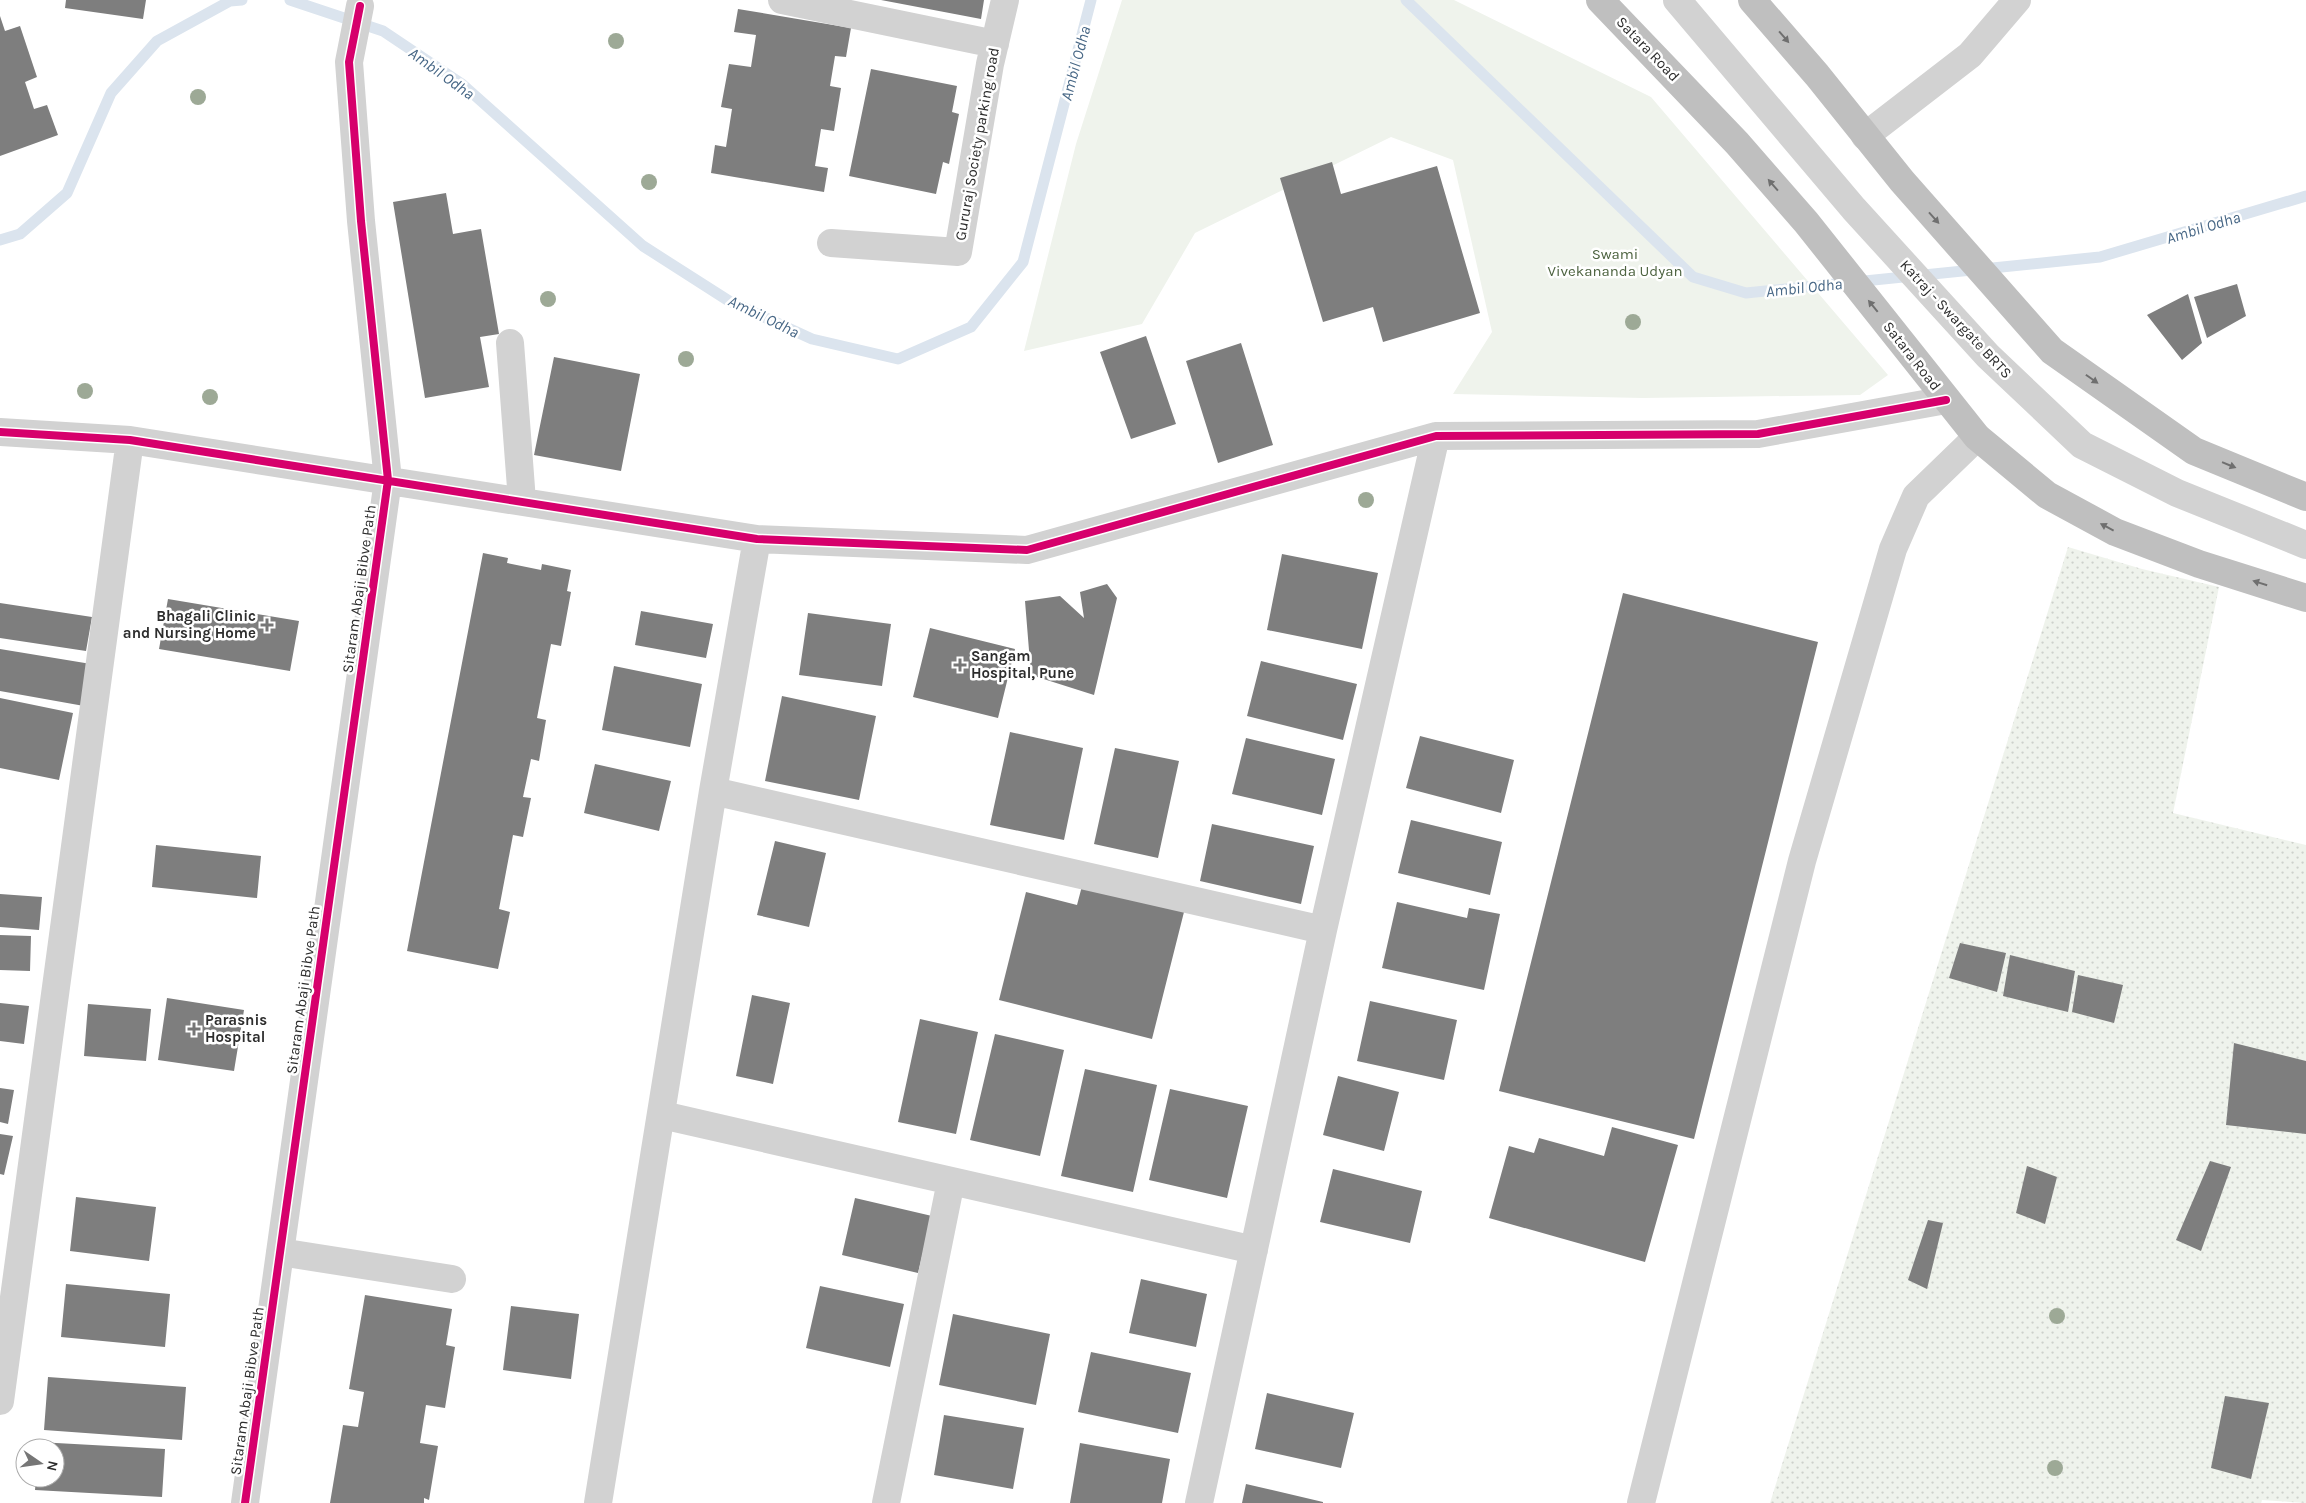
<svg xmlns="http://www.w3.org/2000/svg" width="2306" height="1503" font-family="Karla,sans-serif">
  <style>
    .grass { fill: url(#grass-dots) }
    .green { fill: #eff3ec }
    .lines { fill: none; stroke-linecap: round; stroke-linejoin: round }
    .stream { stroke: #dbe4ee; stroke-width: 11 }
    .building { fill: #7e7e7e }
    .minor { stroke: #d2d2d2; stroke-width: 28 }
    .highway { stroke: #bfbfbf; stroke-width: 28 }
    .cycleway-casing { stroke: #fff; stroke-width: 11 }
    .cycleway { stroke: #d6006c; stroke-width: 8 }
    .tree { fill: #9da996 }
    .oneway { fill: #6f6f6f }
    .poi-dot { fill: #767676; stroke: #fff; stroke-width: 2 }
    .labels { text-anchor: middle; stroke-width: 5; stroke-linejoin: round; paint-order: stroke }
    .street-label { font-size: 15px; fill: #2d2d2d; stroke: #fff }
    .park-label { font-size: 15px; fill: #4d6340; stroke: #fff }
    .poi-label { font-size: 15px; font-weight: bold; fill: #2d2d2d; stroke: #fff; text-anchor: start }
    .water-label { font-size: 16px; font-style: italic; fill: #466685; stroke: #fff }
  </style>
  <defs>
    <pattern id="grass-dots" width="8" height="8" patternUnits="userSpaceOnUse" patternTransform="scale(1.25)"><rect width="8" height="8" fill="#eff3ec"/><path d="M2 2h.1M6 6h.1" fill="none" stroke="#cdd1cb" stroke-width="1.8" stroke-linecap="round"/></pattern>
  </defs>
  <rect width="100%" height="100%" fill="#fff"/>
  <path class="grass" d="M2068,547L2142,569L2219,587L2173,813L2306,845V1503L2262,1500L2261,1503H1770Z"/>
  <path class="green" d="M1122,0H1454L1651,97L1888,375L1860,395L1643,398L1453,394L1492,332L1453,160L1391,137L1195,233L1142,324L1024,351L1076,144Z"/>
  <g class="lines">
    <path class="stream" d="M290,0L383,31L462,84L643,246L729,301L812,339L898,359L971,327L1023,262L1091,0
      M1406,0L1693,277L1746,293L2100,257L2306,196
      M0,240L20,234L67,193L111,93L157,41L230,1L242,0"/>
  </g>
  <path class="building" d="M66,0H146L143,19L65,8Z
    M881,0H984L981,19Z
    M738,9L851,28L846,57L835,56L830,86L841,88L834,131L821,129L815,166L828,168L824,192L711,173L715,145L726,147L732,109L721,107L729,64L751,67L756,35L734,32Z
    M0,16L5,31L20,26L37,77L25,82L34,109L47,105L58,135L0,156Z
    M871,69L957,86L952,112L959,114L949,164L943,162L936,194L849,176Z
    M1332,162L1341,194L1437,166L1480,313L1383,342L1373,307L1323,322L1280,178Z
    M446,193L453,234L481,229L499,334L480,337L489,387L425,398L393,202Z
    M2237,284L2246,316L2207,338L2194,297Z
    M2188,294L2202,343L2182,360L2147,315Z
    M1146,336L1176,424L1131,439L1100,352Z
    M1241,343L1273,445L1218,463L1186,361Z
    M554,357L640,374L621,471L534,455Z
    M483,553L508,558L507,563L541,570L542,564L571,570L567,591L571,592L561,646L551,644L537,718L546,720L539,761L531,759L523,797L531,798L523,837L513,835L499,909L510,912L498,969L407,951Z
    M1282,554L1378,573L1362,649L1267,630Z
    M1107,584L1117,598L1094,695L1031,675L1025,601L1060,596L1084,618L1080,592Z
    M1623,593L1818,642L1694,1139L1499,1091Z
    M168,599L299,621L290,671L159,649Z
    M0,603L92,617L86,651L0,638Z
    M641,611L713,624L706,658L635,645Z
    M808,613L891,624L882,686L799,675Z
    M930,628L1015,649L998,718L913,697Z
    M0,649L91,664L84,706L0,691Z
    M1261,661L1357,684L1343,740L1247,716Z
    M614,666L702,684L690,747L602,730Z
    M782,696L876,716L859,800L765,781Z
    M0,698L73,713L59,780L0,768Z
    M1010,732L1083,748L1064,840L990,825Z
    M1420,736L1514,760L1501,813L1406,788Z
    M1246,738L1335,759L1322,815L1232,794Z
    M1115,748L1179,761L1158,858L1094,844Z
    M595,764L671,781L659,831L584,813Z
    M1411,820L1502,842L1490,895L1398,873Z
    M1212,824L1314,846L1301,904L1200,881Z
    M775,841L826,853L809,927L757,915Z
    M156,845L261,856L257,898L152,887Z
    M1082,886L1184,912L1152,1039L999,1000L1026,892L1077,905Z
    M0,894L42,897L39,930L0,927Z
    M1397,902L1467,918L1469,908L1500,914L1484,990L1382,968Z
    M0,935L31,936L30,971L0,970Z
    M1960,943L2006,953L1997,992L1949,978Z
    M2010,955L2075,971L2068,1012L2003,996Z
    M2078,975L2123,985L2114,1023L2072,1012Z
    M752,995L790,1003L773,1084L736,1076Z
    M167,998L244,1010L234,1071L158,1060Z
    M1370,1001L1457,1020L1444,1080L1357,1061Z
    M0,1003L29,1006L24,1044L0,1041Z
    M88,1004L151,1009L146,1061L84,1056Z
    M920,1019L978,1032L956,1134L898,1122Z
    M995,1034L1064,1050L1040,1156L970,1140Z
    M2234,1043L2306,1061V1134L2226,1125Z
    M1085,1069L1157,1085L1133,1192L1061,1176Z
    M1338,1076L1399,1092L1384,1151L1323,1135Z
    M0,1088L14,1090L8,1124L0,1122Z
    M1170,1089L1248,1106L1227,1198L1149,1180Z
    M1612,1127L1678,1145L1645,1262L1489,1218L1509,1146L1534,1153L1539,1138L1604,1156Z
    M0,1134L13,1136L4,1175L0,1174Z
    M2210,1161L2231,1167L2201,1251L2176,1240Z
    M2027,1166L2057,1177L2045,1224L2016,1213Z
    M1333,1169L1422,1191L1410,1243L1320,1222Z
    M76,1197L156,1207L149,1261L70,1251Z
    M855,1198L932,1216L918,1273L842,1255Z
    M1928,1220L1943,1223L1927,1289L1908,1280Z
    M1141,1279L1207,1294L1196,1347L1129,1333Z
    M66,1284L170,1294L165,1347L61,1337Z
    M820,1286L904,1304L890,1367L806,1348Z
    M365,1295L452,1309L446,1345L455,1347L445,1408L426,1405L420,1443L438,1446L429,1500L424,1498V1503H330L343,1425L358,1427L364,1392L349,1389Z
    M511,1306L579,1314L571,1379L503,1370Z
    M953,1314L1050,1334L1036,1405L939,1385Z
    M1091,1352L1191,1373L1178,1433L1078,1412Z
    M48,1377L186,1387L182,1440L44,1430Z
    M1267,1393L1354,1413L1341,1468L1255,1449Z
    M2225,1396L2269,1403L2251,1479L2211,1468Z
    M944,1415L1024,1428L1013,1489L934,1475Z
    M38,1442L165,1449L162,1497L35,1490L36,1478H55V1448H38Z
    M1080,1443L1170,1459L1162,1503H1070Z
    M1246,1484L1323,1502V1503H1242Z"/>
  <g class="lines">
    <path class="minor" d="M782,0L995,44
      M1677,0L1854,209L1988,356L2082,445L2177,493L2306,545
      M1865,136L1970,55L2017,0
      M831,243L958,252L990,64L1005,0
      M510,343L522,501
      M0,432L130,440L757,539L1027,550L1436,436L1758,434L1946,400
      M713,791L1323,930
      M662,1115L1254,1250
      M280,1252L452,1279
      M0,1401L130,440
      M245,1503L388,480L361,221L349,62L360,6
      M598,1503L713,791L757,539
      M886,1503L951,1181
      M1199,1503L1323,930L1436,436
      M1641,1503L1802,861L1893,549L1916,496L1977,437"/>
    <path class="highway" d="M1600,0L1737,143L1806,222L1977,437L2047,495L2115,532L2199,564L2306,598
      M1752,0L1817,75L1902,181L2052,351L2194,451L2306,497"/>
    <g class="cycleway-casing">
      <path id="cycleway" d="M0,432L130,440L757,539L1027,550L1436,436L1758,434L1946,400
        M245,1503L388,480L361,221L349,62L360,6"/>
    </g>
    <use href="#cycleway" class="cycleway"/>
  </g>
  <g class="tree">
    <circle cx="616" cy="41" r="8"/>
    <circle cx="198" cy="97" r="8"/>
    <circle cx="649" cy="182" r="8"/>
    <circle cx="548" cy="299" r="8"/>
    <circle cx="1633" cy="322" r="8"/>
    <circle cx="686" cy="359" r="8"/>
    <circle cx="85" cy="391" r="8"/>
    <circle cx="210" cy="397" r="8"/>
    <circle cx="1366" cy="500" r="8"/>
    <circle cx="2057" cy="1316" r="8"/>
    <circle cx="2055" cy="1468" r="8"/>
  </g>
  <defs><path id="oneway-solid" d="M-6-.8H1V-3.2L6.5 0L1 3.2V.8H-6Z" transform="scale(1.25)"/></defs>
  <g class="oneway">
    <use href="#oneway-solid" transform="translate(1784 37) rotate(49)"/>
    <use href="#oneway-solid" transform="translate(1773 185) rotate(-131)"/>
    <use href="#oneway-solid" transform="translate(1934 218) rotate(48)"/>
    <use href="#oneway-solid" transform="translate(1873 306) rotate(-129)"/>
    <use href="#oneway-solid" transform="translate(2092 379) rotate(35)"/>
    <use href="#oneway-solid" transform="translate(2229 465) rotate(22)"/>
    <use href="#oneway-solid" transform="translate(2107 527) rotate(-152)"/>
    <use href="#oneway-solid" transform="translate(2260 583) rotate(-163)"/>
  </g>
  <g class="poi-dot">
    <path d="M264.5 617.5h5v5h5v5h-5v5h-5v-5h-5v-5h5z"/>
    <path d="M957.5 657.5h5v5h5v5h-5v5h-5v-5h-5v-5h5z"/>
    <path d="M191.5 1021.5h5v5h5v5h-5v5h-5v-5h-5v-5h5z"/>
  </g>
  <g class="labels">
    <g class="street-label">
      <text transform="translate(1648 49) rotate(46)" y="5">Satara Road</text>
      <text transform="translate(977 144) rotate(-80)" y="5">Gururaj Society parking road</text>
      <text transform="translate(1956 319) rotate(47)" y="5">Katraj - Swargate BRTS</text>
      <text transform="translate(1912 356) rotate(52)" y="5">Satara Road</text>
      <text transform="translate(359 589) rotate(-82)" y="5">Sitaram Abaji Bibve Path</text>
      <text transform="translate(303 990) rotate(-82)" y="5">Sitaram Abaji Bibve Path</text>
      <text transform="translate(247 1391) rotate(-82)" y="5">Sitaram Abaji Bibve Path</text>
    </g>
    <g class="park-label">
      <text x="1615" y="259">Swami<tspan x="1615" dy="17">Vivekananda Udyan</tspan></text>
    </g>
    <g class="poi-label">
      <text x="256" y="621" text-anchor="end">Bhagali Clinic<tspan x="256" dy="17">and Nursing Home</tspan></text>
      <text x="971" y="661">Sangam<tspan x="971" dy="17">Hospital, Pune</tspan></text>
      <text x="205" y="1025">Parasnis<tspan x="205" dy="17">Hospital</tspan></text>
    </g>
    <g class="water-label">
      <text transform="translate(1075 63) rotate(-75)" y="6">Ambil Odha</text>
      <text transform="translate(442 73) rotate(36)" y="6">Ambil Odha</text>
      <text transform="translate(2203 227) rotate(-17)" y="6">Ambil Odha</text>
      <text transform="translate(1804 287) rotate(-6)" y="6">Ambil Odha</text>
      <text transform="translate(764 316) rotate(26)" y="6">Ambil Odha</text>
    </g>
  </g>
  <g transform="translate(40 1463) rotate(103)"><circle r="24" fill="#ffffff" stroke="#ababab"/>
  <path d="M0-4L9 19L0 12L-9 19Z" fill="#767676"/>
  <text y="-8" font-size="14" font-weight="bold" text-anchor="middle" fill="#2d2d2d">N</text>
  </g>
</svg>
